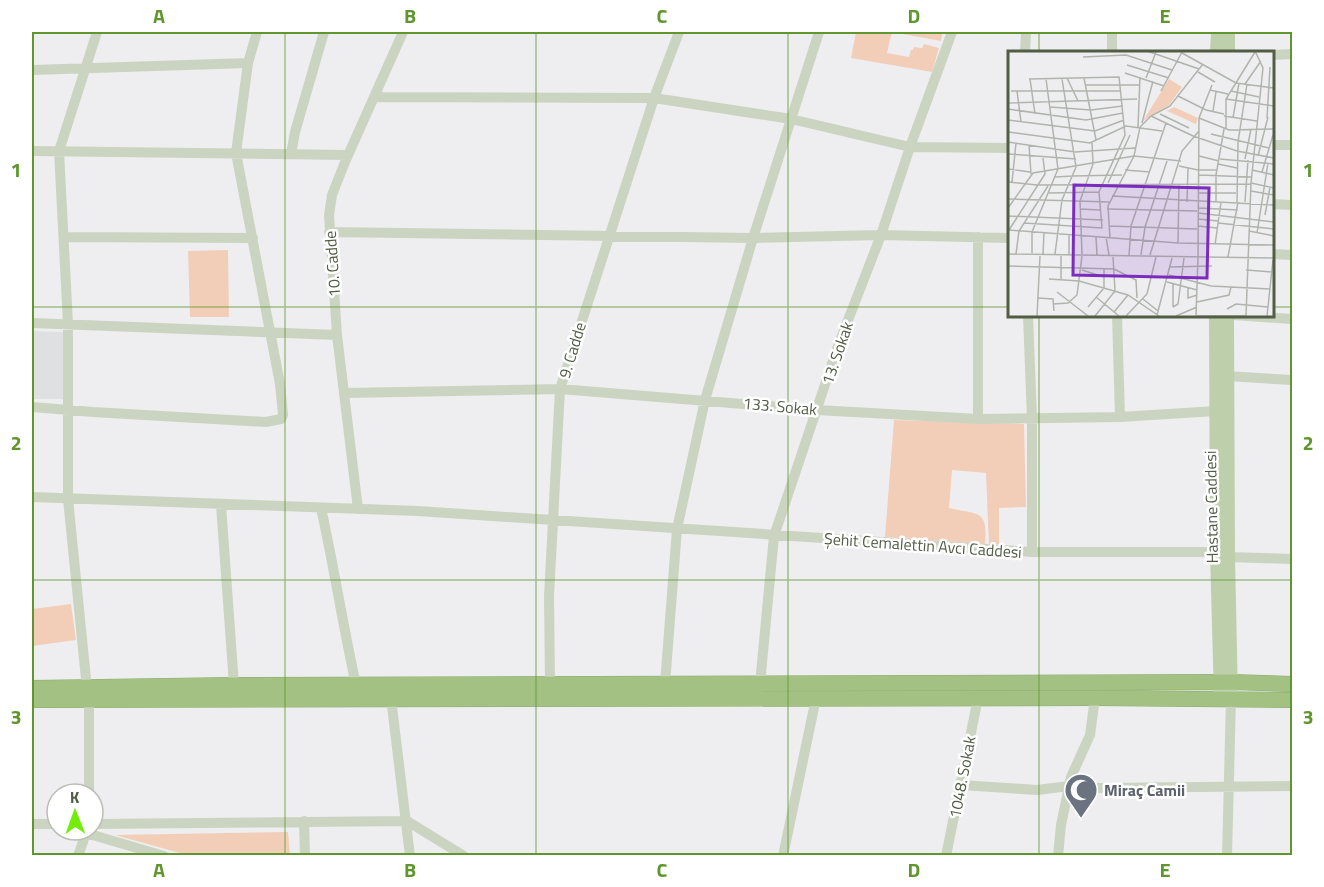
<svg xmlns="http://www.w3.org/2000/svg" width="1324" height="887" font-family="'Titillium Web',sans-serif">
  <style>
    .education { fill: #dfe0e2 }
    .green { fill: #f2ceb8 }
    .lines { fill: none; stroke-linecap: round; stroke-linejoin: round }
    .highway-casing { stroke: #8dad6d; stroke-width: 16 }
    .minor { stroke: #cbd4c0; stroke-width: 10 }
    .major { stroke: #becfab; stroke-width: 14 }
    .highway { stroke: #a2c182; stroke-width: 15 }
    .grid { fill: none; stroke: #5f972e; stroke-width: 1.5; stroke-opacity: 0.55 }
    .labels { text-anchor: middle; stroke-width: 5; stroke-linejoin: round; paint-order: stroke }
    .street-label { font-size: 16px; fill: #525d45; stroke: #fff }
    .worship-label { font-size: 16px; font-weight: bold; fill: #5b616d; stroke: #fff; text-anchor: start }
    .inset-road { fill: none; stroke: #b0b4ac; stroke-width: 1.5 }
    .view { fill: #7b2cbf; fill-opacity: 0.15; stroke: #7b2cbf; stroke-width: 3 }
    .inset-edge { fill: none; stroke: #525d45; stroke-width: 3 }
    .neatline { fill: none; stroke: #5f972e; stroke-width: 2 }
    .grid-label { font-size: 20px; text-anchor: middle; font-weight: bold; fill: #5f972e }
  </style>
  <rect width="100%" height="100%" fill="#eeeef1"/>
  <path class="education" d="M32,331L66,332L64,399H32Z"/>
  <path class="green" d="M856,32H933L942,34L941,41L892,32L887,53L909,57L911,50H913L914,47L922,48L924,44L939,48L932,72L851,58Z
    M228,250L229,317H190L188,251Z
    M894,420L1024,424L1026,507L999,508V544L989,545L986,473L952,470L949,508C979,515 988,509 985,544L885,537Z
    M71,604L76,640L32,646V609Z
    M288,832L290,855H187L115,835Z"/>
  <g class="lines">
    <g class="highway-casing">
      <path id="highway" d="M32,688L234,685L1231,682L1292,684
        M32,700L1095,698L1292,700"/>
    </g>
    <path class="minor" d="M1025,52L1026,32
      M1112,52V32
      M1272,55L1292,54
      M32,70L248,63
      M374,97L654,98L791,119L910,147L1009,148
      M1272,145H1292
      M32,151L348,155
      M291,154L295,132L324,32
      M1272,204L1292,205
      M329,232L753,238L881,235L1009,238
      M64,237L253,238
      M978,237V419
      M1272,254L1292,255
      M1028,315L1032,419V552
      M1117,315L1120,417
      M1234,315L1292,319
      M32,323L337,335
      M1226,376L1292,380
      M345,393L560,389L817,410L978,419L1120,417L1216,411
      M32,407L93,412L266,422L281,419L283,415L280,384L236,153L248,63L257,32
      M32,497L418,511L1032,552H1217L1228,557L1292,559
      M221,505L234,685
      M321,508C334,567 343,626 356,685
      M358,509L337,335L329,215L332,195L345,162L403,32
      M550,684L549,596L560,389L654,98L679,32
      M665,684L677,529L705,400L753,238L819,32
      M760,684L774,536L838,346L881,235L910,147L952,32
      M87,689L68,499V324L59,151L97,32
      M391,698L410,856
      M89,699V794
      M961,785L1037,790L1069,786L1101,788L1292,786
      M304,821L305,856
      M32,824H57
      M93,824L407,821L464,856
      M86,833L164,856
      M78,856L87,830
      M783,856L816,698
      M946,856L978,698
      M1058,856L1061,825L1071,777L1090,735L1095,698
      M1227,856L1231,699"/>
    <path class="major" d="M1228,32V52
      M1217,52L1218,32
      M1216,315L1217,552L1221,699
      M1227,315L1228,557L1231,699"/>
    <use href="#highway" class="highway"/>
  </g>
  <path class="grid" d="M285,32V856M536,32V856M788,32V856M1039,32V52M32,307H1009M1272,307H1292M1039,315V856M32,580H1292"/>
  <defs>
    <g id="mosque-pin" transform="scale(1.725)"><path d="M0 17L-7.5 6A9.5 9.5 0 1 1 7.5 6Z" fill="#6b7280" stroke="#fff"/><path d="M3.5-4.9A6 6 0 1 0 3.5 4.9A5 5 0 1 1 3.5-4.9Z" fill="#fff"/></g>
  </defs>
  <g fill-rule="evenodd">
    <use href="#mosque-pin" x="1081" y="790"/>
  </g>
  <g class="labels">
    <g class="street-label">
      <text transform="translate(332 264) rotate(-94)" y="6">10. Cadde</text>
      <text transform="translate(572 350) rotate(-73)" y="6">9. Cadde</text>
      <text transform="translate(837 353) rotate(-71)" y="6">13. Sokak</text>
      <text transform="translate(780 406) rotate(5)" y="6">133. Sokak</text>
      <text transform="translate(1211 507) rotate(-91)" y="6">Hastane Caddesi</text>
      <text transform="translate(923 545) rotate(4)" y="6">Şehit Cemalettin Avcı Caddesi</text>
      <text transform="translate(962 777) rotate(-79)" y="6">1048. Sokak</text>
    </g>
    <g class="worship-label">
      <text x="1104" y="796">Miraç Camii</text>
    </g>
  </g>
  <g transform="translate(1008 51)">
    <rect width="266" height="266" fill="#eeeef1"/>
    <path d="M161,28L174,36L161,54L135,70ZM166,56L190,67L188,73L159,60Z" fill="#f2ceb8"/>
    <path class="inset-road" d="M139,0L191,18M174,2L228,32L266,37M75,6L118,4L164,19M119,14L161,27M190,21L207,31M117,22L156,35M59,27L70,50M76,27L88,89M138,27L148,1M22,28L27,63M237,33L253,10M78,34H131M202,39L220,43M3,40H113M9,40L13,71M153,40L174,1M223,40L251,46M170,45L198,59L216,63M218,48L266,55M0,52L129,48M42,56L83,59L115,55M0,58L78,69L115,62M205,60L208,41M152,63L181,77M143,65L185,85L229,100L266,107M216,65L249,70M191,67L221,79L266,78M225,67L231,32M259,67L262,16M0,69L87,80L116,69M134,72L145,30M130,76L132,26M218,78V48L247,1M0,81L82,92L118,75L154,80M203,83L261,97M0,91L67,101L127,97M21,94L23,123M0,103L68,108M191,105L211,110M250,105L260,66M212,108L266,113M237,108L243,78M210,113L229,117M171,115L190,119M0,118L22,121M117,119L142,121M191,119H209M244,119L266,124M254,121L265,84M191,124L243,126M65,125L114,124M47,126L65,125M0,131L29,134L243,133M4,131L8,92M100,132L122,84M243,132L266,137M243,140L266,144M41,142L91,141M191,142H228M104,145L266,154M0,148L101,151M179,151L180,117M208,151V124L216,78M229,151L230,91L239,33M237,151L240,109M0,157L25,122L126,105L173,110M191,157L230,159M72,158L92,159M99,158L189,160M190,162L266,171M257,164L262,136M0,165L95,169M190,168L210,170M16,172L94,177L91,141L117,84L111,26L21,28M210,172L266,178M101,175L189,178M190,175L209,177M0,179L170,192L266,194M1,179L37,123L35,107M241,180L266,185M249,182L260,112M88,186L89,204M98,186L101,204M102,187L100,155L126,105L132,76L143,65L162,55L195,13M170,192L171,133M207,194L213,151M24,202V181L50,118L38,28M0,203L266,207M8,203L11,180L40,135M35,203L36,182M47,203L54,149L68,116L54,28M74,203L72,150L85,113L84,91M61,204V184M133,204L137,176L159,110M142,204L174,100L191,80M53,205V228M121,205L123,175L158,72M220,206L230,151M190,207L191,67L204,34M0,215L106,218L128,229L129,247M162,216L204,215M74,219L96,226M238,219L264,221M161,224L203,235L262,238M41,228L71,230L120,244L151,265M159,231L189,239M180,237V247L189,244M49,241L80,265M88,246L111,265M30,247L45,248L46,260M135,248L150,260M189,251L221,244L223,236M45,253L60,252L69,244L74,205M80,256L96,237V218M165,256L170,253L176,207M165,256V233M219,258L228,253L260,256M106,261L120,244M149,264L164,207M188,264L190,207M29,265L32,205M87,265L107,240L105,206M118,265L139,243L148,206M168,265L189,256M188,265H238L243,132L255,17L247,0M259,265L265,209"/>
    <path class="view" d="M66,134L201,137L199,227L65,224Z"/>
    <rect width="266" height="266" class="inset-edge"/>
  </g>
  <rect width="1324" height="887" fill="none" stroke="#ffffff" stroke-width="66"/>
  <g transform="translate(75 812) rotate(359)"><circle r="28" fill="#ffffff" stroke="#babeb5" stroke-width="1.5"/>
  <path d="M0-4.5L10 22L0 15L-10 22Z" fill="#73ed0b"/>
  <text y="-9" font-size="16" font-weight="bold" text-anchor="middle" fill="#525d45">K</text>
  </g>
  <rect x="33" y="33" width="1258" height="821" class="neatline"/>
  <g class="grid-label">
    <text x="159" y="23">A</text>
    <text x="410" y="23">B</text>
    <text x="662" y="23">C</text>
    <text x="914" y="23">D</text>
    <text x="1165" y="23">E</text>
    <text x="16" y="177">1</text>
    <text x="1308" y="177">1</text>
    <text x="16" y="450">2</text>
    <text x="1308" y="450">2</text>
    <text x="16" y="724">3</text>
    <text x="1308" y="724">3</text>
    <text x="159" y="877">A</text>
    <text x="410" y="877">B</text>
    <text x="662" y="877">C</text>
    <text x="914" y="877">D</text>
    <text x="1165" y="877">E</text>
  </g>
</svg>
